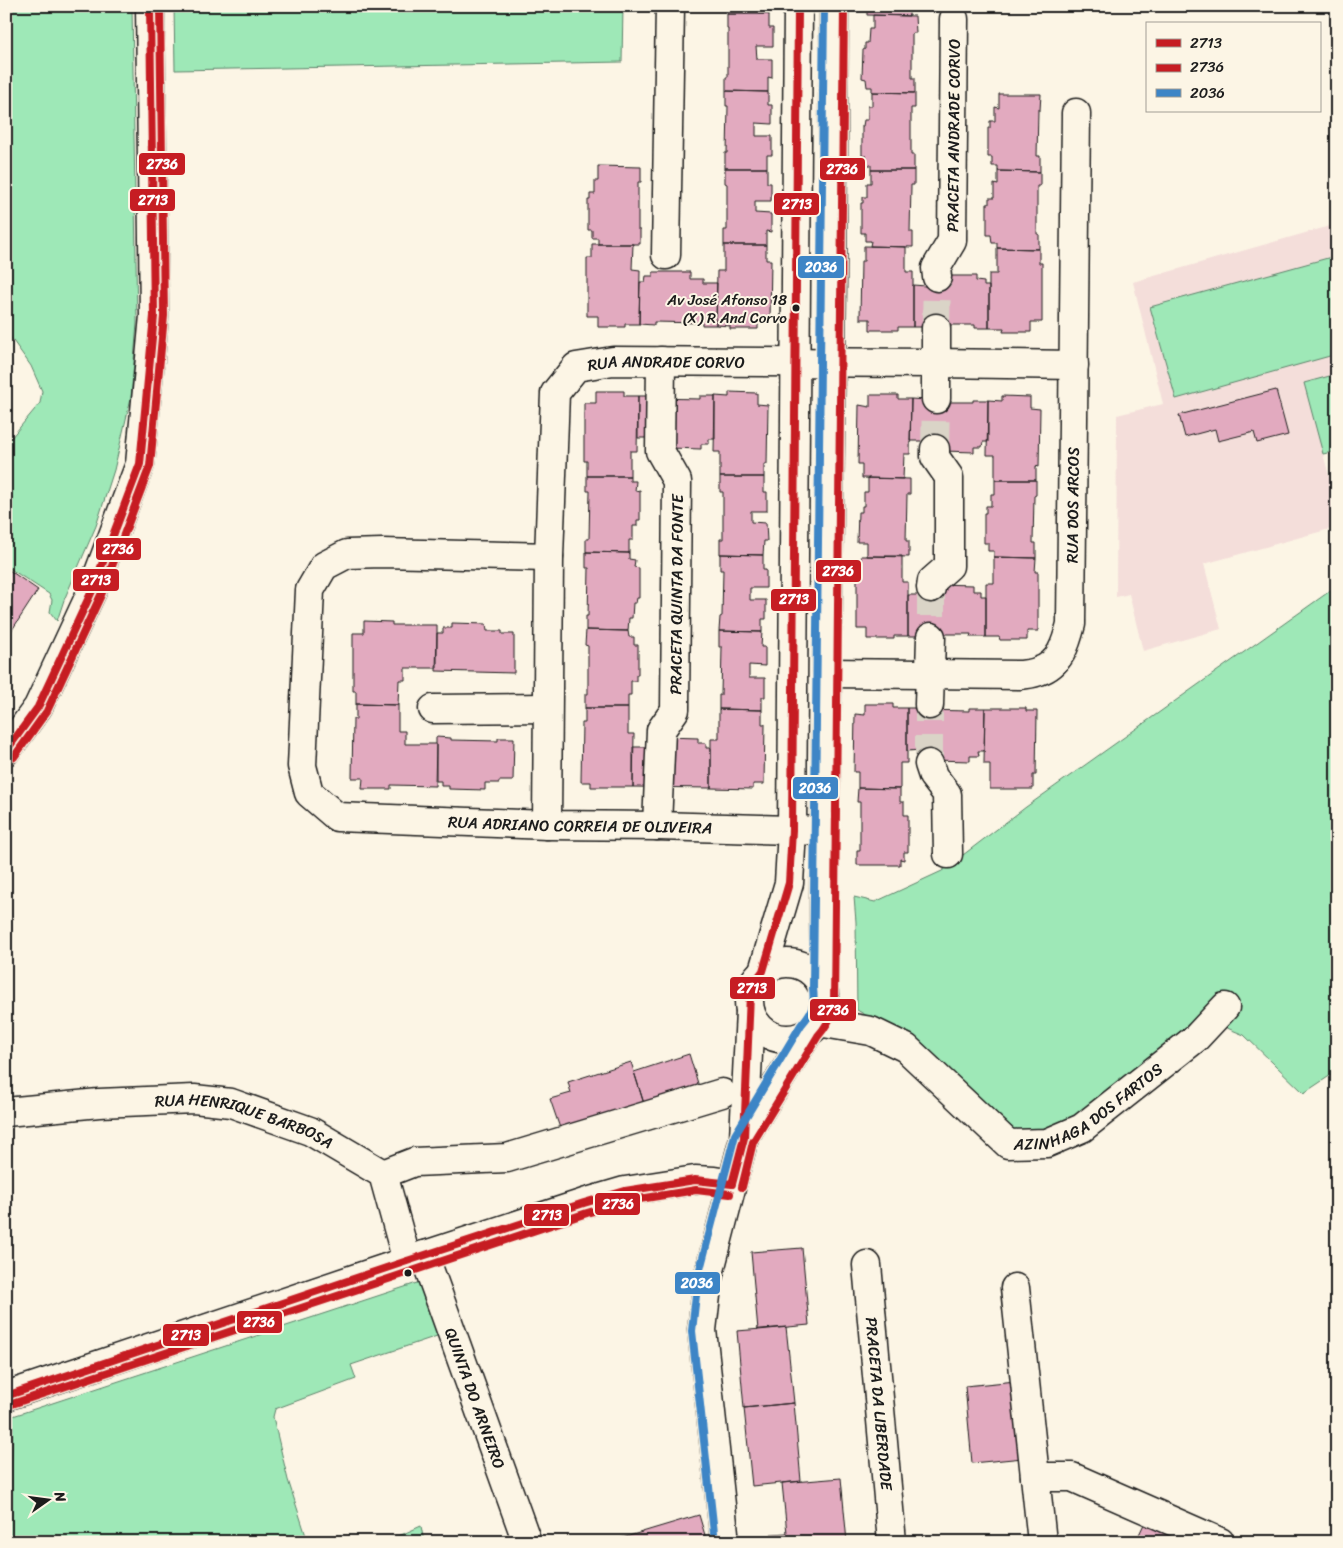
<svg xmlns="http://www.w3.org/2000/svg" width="1343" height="1548" font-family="Sriracha,sans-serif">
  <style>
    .built { fill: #f4deda }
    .green { fill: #9ee8b7; stroke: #5d826a }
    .building { fill: #e2aabf; stroke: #1c1c1c }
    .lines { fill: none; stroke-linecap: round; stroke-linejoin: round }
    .minor-tunnel { stroke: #dad4c7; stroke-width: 28; stroke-dasharray: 28 14; stroke-linecap: butt }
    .minor-casing { stroke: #1c1c1c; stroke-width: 31 }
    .major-casing { stroke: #1c1c1c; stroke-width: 31 }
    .minor { stroke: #fcf5e5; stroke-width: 28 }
    .major { stroke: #fcf5e5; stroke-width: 28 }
    .bus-1-casing { stroke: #fcf5e5; stroke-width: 11 }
    .bus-2-casing { stroke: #fcf5e5; stroke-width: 11 }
    .bus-3-casing { stroke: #fcf5e5; stroke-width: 11 }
    .bus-1 { stroke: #c61d23; stroke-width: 8 }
    .bus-2 { stroke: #c61d23; stroke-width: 8 }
    .bus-3 { stroke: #3d85c6; stroke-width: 8 }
    .bus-dot { fill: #1c1c1c; stroke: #fcf5e5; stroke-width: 2 }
    .labels { text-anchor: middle; stroke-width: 4; stroke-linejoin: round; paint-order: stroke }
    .bus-label { font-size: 15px; fill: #1c1c1c; stroke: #fcf5e5; text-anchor: end }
    .street-label { font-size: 16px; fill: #1c1c1c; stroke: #fcf5e5 }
    .line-badge { stroke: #fcf5e5; stroke-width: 2 }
    .badge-label { font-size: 14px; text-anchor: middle; font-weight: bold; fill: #fff }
  </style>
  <rect width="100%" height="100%" fill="#fcf5e5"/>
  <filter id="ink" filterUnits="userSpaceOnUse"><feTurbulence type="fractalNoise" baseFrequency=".02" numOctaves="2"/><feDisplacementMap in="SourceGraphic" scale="10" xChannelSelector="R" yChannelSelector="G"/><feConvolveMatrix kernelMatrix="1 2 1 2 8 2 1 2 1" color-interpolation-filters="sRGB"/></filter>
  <g filter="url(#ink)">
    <path class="built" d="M1337,224V451L1323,454L1337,504V527L1204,564L1221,629L1143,651L1129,594L1116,597L1117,415L1163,404L1133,282Z"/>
    <path class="green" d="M6,6H132L137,323L131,398L114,470L96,526L64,600L57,621L50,612L52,600L49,594L6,566V444L40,403L42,391L31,366L6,331Z
      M174,6H623L622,62L175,70Z
      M1335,256L1337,264V354L1176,399L1150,307Z
      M1337,374V451L1323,454L1304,383Z
      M1337,586V1071L1304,1093L1244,1035L1198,1016L1067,1130H1007L910,1041L857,1010L856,922L854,897L875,902L942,871L1026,807Z
      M426,1280L446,1333L351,1365L356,1379L275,1409L273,1417L288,1480L308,1542H9L13,1416Z
      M421,1526L424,1542H378L401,1535Z"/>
    <path class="building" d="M727,6H769V14H727Z
      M867,6H909V16L867,15Z
      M727,14H769V28H773V46H756L757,59H772V78L768,77V92L726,91V77H728V29H727Z
      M873,15L915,16L916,33H912V78H915V93L872,92V87H867L866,79L862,78L863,50L865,49V43H868L869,29H873Z
      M726,91L768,92V105H772V124L756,123V136H772V155H767V168H725V153H727L728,106H726Z
      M872,92L915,93V108H911V155H914V170H871V165H866V156H862V126H863L864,120H868V106H872Z
      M999,94H1041L1040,110H1038L1037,156H1040V172L998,171V166H992V157H988V128H990V121H995V107L999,108Z
      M598,166L641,167V182H638V230H640V244H598V238H592V230H588V200H590V194H595V181H598Z
      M725,168H767V183H771V201H755V213L771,214V232L766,231V245H724V230H727V184L725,183Z
      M871,170H914V185H911L910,232H913V247L870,246L871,241H865V233H861V203H863V197H867V183H871Z
      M998,171L1040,172V186H1037V234H1039V249L997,248V243H992L991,235H987V204H989V198H994V184L998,185Z
      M592,244H633L632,269L640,270L639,324H625V327H598V316H587V258H592Z
      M724,245H766V260H771L770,319H758V329H730V326L716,325L717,271H724Z
      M864,246L906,247V272H913V327H898V330H870V319H860L861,261H864Z
      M997,248L1039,249V263H1042V322H1031V332H1003L1004,328H989V274H997Z
      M653,272H690V279H703V283H717L716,325H702V323L654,322V325L639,324L640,282H645L646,276H653Z
      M946,276H976V281L984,282V286H989V328H975V325H926L927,327H913V285L926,286V282Z
      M1276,390L1288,435L1257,443L1254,432L1218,441L1215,429L1185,437L1179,415Z
      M596,391H624V396H638L637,451H630V476H587V461H584V403H596Z
      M729,392L757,393V404L768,405L767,464H764V477H720V452H714L715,396L729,397Z
      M870,395H898V399H911L910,454H904L903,479L862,478V464H858L859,405L870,407Z
      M638,396H653V398L700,399V396H715V439H709V444H701V449L671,448L651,438H638Z
      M1002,396L1030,397V408L1040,409L1039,467L1036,466V480H995V455H987L988,400L1002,401Z
      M911,399L926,400V402H973V400H988V442H983L982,447H974V452L944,451L924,441H910Z
      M587,476H630V481H636L635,491L640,490V520H637V526H633V540H629V553L586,552V539H589L590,491H587Z
      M720,477H764V492H767V511H751V522L766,523L767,541H764L763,555L720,554V539H723V492H720Z
      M868,478L910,479V494H907L906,541H909V557L867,556V542H857L858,512H862V506H864V492H868Z
      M995,480H1036V495L1034,496L1033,543H1036V558L994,557V551H988V543H984V513H986V506H991V494H995Z
      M586,552L629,553V559L635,560L634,567L639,568V598H637L636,603H633L632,618H629L628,631L586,630V616H588L589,568H586Z
      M720,554L763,555V570H766V588H750V600H766V619H762V632L719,631L720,617L722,616L723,570H720Z
      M861,556H902V582H908V636H894V639H867V629H857V570L861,571Z
      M994,557L1036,558L1035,572H1038V631H1027V640H1000L999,637H986V583H994Z
      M6,568L38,590L10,633L6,630Z
      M936,584L973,585V591H981V596H986V637H970L971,634H923V636H908V595H922Z
      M364,621L392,622V625H437V668H405V680H399L398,705L356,704V691H353V633H364Z
      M452,623L486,624L487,631H502V634H514V673L436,671L437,633H443V628H452Z
      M586,630L628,631L629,637H634V645H638V675H636V681H631V695H628V708H585V694H588V646L585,645Z
      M719,631L762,632L761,647H765V666L749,665V678H765V697H762V710L719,709V695H721L722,647H719Z
      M356,704L398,705V731H405V744H436L435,786L391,785V789H362L363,778H352L353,719H356Z
      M865,704H893V708H907V763H900V789L858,788V772H854L855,714L865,715Z
      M585,708H628V734H634L633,787H591V782H581L582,723H585Z
      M907,708H922L923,710L969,711V708H985L984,751H978L979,756H970V761L933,760L921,754V750L907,751Z
      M985,708H1026V711H1037L1036,775H1033V789H990V764H984Z
      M719,709L762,710V724H765L764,784H753V789L711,788V739H719Z
      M436,737L451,738V740L498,741V738H514L513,781H499V783H485V790L449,789V786H441V781H436Z
      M667,737L698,738V743H706V748H711V788L633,787V747H647Z
      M858,788L900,789V802H904V815H908V852H904V860L900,859V865H857V850H860V802H857Z
      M689,1054L700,1090L645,1107L634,1072Z
      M631,1062L645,1107L561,1131L550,1099L571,1093L568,1082Z
      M802,1248L809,1325L758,1330L751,1252Z
      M786,1327L794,1403L744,1408L737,1331Z
      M1016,1381L1023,1458L972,1463L965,1386Z
      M794,1403L801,1481L752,1486L744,1408Z
      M841,1478L847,1542H772L771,1534L787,1533L782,1483Z
      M699,1515L707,1542H609Z
      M1145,1522L1190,1542H1128L1130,1538L1136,1541Z"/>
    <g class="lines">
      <path class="minor-tunnel" d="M936,328L937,277
        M935,449L936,399
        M931,588V637
        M929,764V705"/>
      <g class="minor-casing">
        <g id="minor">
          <path d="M666,255L670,6"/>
          <path id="s1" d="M937,277L936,268L952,241L954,19"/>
          <path d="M936,399V328"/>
          <path id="s2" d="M549,557L382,553L347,554L324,566L310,590L302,766L309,793L337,817L547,825L657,826L825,831"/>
          <path d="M931,588L932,581L949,566V477L935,457V449"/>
          <path id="s3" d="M827,673L1020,675C1026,674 1033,674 1039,671C1060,664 1066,644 1071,624L1076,113"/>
          <path d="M929,705L931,637"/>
          <path d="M433,709L547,708"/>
          <path d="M929,764L933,776L947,794L948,854"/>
          <path id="s4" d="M547,825L549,557L555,393L576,367L613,361L936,363L1074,365"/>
          <path id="s5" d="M657,826L661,730L675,710L677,481L660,451L661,361"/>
          <circle cx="787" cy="1001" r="38"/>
          <path d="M763,971L789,883L792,830L798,6"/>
          <path d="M823,988L832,280L834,6"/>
          <path id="s6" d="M818,1022L871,1031L906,1048L1008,1144L1047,1143L1082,1128L1196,1038L1225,1007"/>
          <path id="s7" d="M6,1112L99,1103L194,1099L231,1103L310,1131L383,1174L407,1261"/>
          <path d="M745,1136L810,1030"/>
          <path d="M383,1174L414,1162L507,1158L722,1093"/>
          <path id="s8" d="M424,1255L527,1542"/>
          <path id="s9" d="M867,1265L892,1542"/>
          <path d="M1015,1288L1042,1542"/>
          <path d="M6,1396L407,1261L584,1203L625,1191L695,1180L714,1181L732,1184"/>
          <path d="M1035,1477H1072L1220,1542"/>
          <path d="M725,1542L702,1330L708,1278L744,1138L750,1011"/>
        </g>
      </g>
      <g class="major-casing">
        <path id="major" d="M6,751L38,707L92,591L140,464L154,316L150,6"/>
      </g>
      <use href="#minor" class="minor"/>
      <use href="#major" class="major"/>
      <g class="bus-1-casing">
        <path id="bus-1" d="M6,751L38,707L92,591L140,464L154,316L150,6
          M732,1184L744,1138L750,994L756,980L763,971L789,883L792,830L798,6
          M6,1396L407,1261L584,1203L625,1191L695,1180L732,1184"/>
      </g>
      <g class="bus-2-casing">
        <path id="bus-2" d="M14,757L47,711L101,595L150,466L164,316L160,6
          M742,1187L753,1142L818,1036C826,1027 831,1018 834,1007L844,6
          M9,1405L587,1213L627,1201L696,1190L730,1194"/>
      </g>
      <g class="bus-3-casing">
        <path id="bus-3" d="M715,1542L692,1331L698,1277L735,1135L801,1025C813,1011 815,1006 813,988L824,6"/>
      </g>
      <use href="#bus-1" class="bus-1"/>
      <use href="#bus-2" class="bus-2"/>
      <use href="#bus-3" class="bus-3"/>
    </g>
  </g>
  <g class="bus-dot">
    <circle cx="796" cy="308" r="4.5"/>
    <circle cx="408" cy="1273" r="4.5"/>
  </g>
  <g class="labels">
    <g class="bus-label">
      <text x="787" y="305">Av José Afonso 18<tspan x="787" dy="18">(X) R And Corvo</tspan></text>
    </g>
    <g class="street-label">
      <text dy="6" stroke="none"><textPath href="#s1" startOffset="146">PRACETA ANDRADE CORVO</textPath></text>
      <text dy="6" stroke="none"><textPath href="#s4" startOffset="556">RUA ANDRADE CORVO</textPath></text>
      <text dy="6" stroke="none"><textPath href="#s3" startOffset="391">RUA DOS ARCOS</textPath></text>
      <text dy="6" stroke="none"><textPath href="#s5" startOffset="236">PRACETA QUINTA DA FONTE</textPath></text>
      <text dy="6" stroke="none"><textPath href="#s2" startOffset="740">RUA ADRIANO CORREIA DE OLIVEIRA</textPath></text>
      <text dy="6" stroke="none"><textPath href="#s6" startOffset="324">AZINHAGA DOS FARTOS</textPath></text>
      <text dy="6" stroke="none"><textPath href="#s7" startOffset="242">RUA HENRIQUE BARBOSA</textPath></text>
      <text dy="6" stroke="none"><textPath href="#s8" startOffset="152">QUINTA DO ARNEIRO</textPath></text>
      <text dy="6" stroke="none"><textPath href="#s9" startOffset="139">PRACETA DA LIBERDADE</textPath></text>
    </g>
  </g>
  <g class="line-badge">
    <rect x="138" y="152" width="48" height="24" rx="5" fill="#c61d23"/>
    <rect x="819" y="157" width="47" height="24" rx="5" fill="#c61d23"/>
    <rect x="129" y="188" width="47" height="24" rx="5" fill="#c61d23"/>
    <rect x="773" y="192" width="47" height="24" rx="5" fill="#c61d23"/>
    <rect x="797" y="255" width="48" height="24" rx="5" fill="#3d85c6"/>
    <rect x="95" y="537" width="47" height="24" rx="5" fill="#c61d23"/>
    <rect x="815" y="559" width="47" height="24" rx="5" fill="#c61d23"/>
    <rect x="72" y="568" width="48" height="24" rx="5" fill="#c61d23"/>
    <rect x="770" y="588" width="47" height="24" rx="5" fill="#c61d23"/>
    <rect x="792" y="776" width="47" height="24" rx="5" fill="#3d85c6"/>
    <rect x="729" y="976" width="47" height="24" rx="5" fill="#c61d23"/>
    <rect x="809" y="998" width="48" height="24" rx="5" fill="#c61d23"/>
    <rect x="594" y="1192" width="47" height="24" rx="5" fill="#c61d23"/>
    <rect x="523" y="1203" width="47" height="24" rx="5" fill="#c61d23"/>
    <rect x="674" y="1271" width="47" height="24" rx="5" fill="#3d85c6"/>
    <rect x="236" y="1310" width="47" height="24" rx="5" fill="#c61d23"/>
    <rect x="162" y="1323" width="48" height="24" rx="5" fill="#c61d23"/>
  </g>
  <g class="badge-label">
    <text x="162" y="169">2736</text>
    <text x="842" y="174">2736</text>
    <text x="153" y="205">2713</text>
    <text x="797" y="209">2713</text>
    <text x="821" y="272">2036</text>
    <text x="118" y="554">2736</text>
    <text x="838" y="576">2736</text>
    <text x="96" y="585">2713</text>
    <text x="794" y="604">2713</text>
    <text x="815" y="793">2036</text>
    <text x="752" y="993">2713</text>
    <text x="833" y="1015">2736</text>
    <text x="618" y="1209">2736</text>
    <text x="547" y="1220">2713</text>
    <text x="697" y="1288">2036</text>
    <text x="259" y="1327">2736</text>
    <text x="186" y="1340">2713</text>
  </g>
  <rect width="1343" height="1548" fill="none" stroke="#fcf5e5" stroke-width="25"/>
  <rect x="12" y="12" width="1318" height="1523" fill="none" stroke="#1c1c1c" stroke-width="2" filter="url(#ink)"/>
  <rect x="1146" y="22" width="175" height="90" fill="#fcf5e5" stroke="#a29e95"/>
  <rect x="1156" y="39" width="25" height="8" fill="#c61d23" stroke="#a29e95"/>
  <text x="1190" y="48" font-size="15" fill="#1c1c1c">2713</text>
  <rect x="1156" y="64" width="25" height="8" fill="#c61d23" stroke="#a29e95"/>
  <text x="1190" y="72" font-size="15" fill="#1c1c1c">2736</text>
  <rect x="1156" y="89" width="25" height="8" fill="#3d85c6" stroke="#a29e95"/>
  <text x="1190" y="98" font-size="15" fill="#1c1c1c">2036</text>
  <g transform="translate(48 1500) rotate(76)" stroke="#fcf5e5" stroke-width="4" paint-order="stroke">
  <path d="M0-4L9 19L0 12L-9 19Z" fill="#1c1c1c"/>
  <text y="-8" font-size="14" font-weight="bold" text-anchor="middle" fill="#1c1c1c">N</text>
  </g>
</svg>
